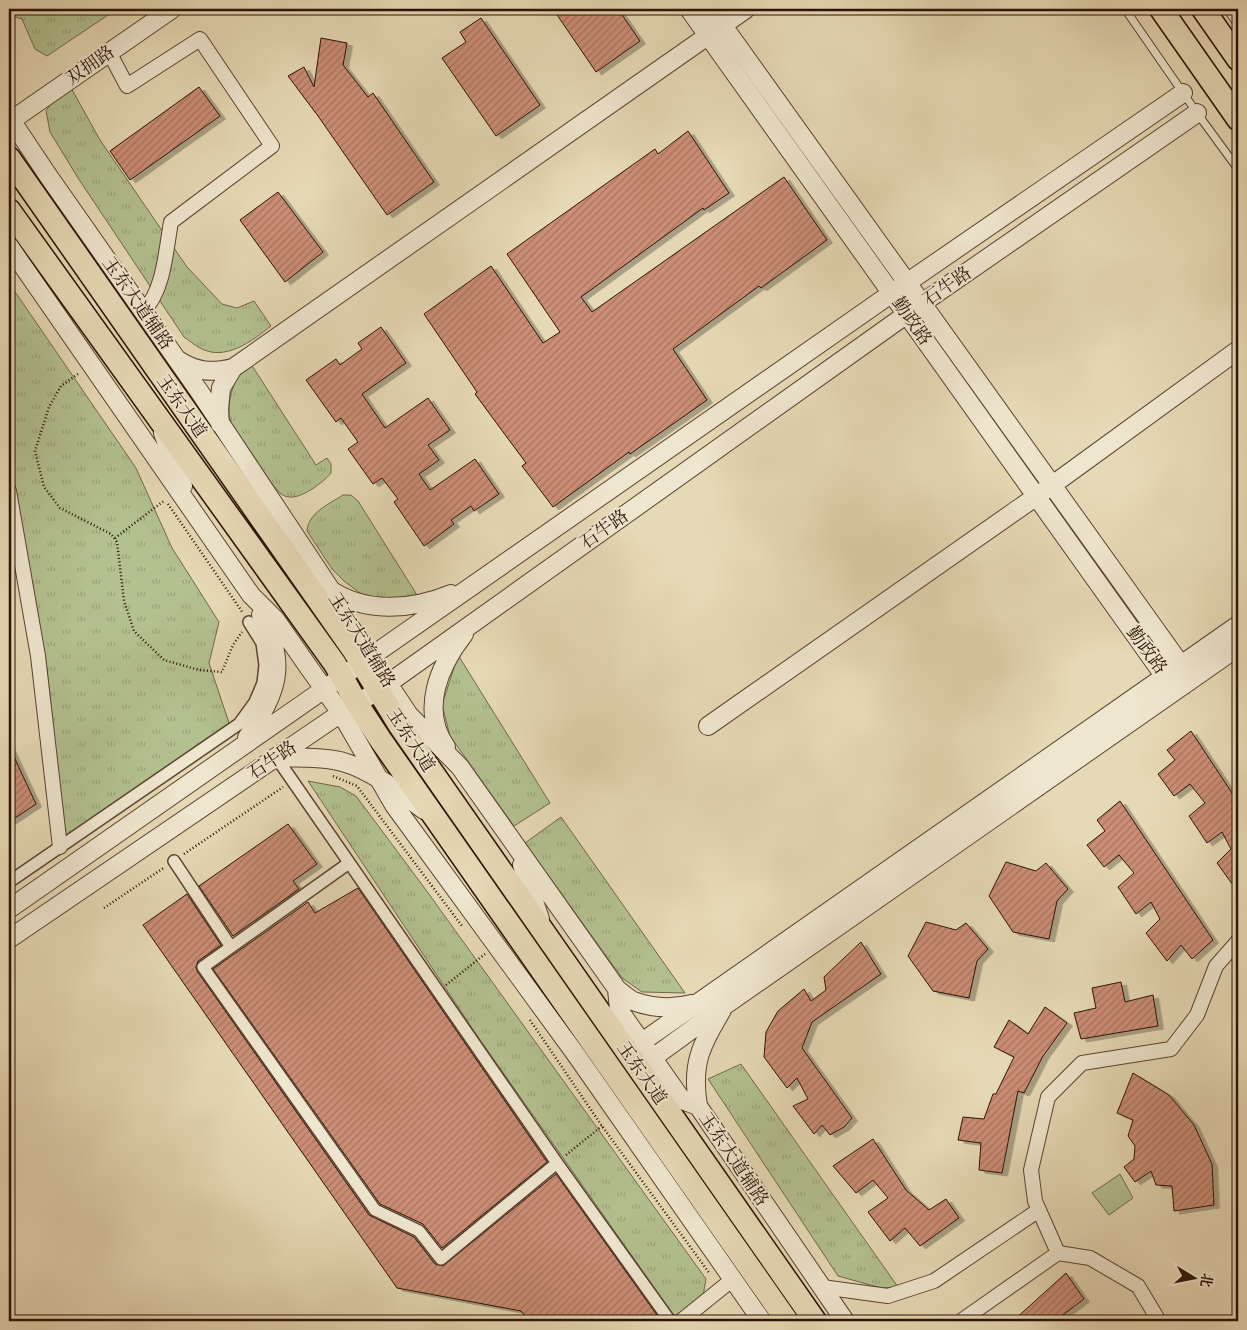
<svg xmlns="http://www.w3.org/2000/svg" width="1247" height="1330" font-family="'IM FELL Great Primer','Noto Serif SC',serif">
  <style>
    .grass { fill: url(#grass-tufts); stroke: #6f684a }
    .garden { fill: #b3c08f; stroke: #6f684a }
    .building { fill: url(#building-hatch); stroke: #2b1104; filter: url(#shadow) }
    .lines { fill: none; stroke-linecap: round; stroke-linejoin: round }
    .service-casing { stroke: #5a4330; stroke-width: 9 }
    .pedestrian-casing { stroke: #5a4330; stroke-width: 14 }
    .minor-casing { stroke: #5a4330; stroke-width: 16 }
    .tertiary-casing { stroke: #5a4330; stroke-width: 20 }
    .primary-casing { stroke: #2b1104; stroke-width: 25 }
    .path { stroke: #2b1104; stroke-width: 2.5; stroke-dasharray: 1 2.5; stroke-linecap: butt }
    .service { stroke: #efe6cf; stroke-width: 7 }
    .pedestrian { stroke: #efe6cf; stroke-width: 11 }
    .minor { stroke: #efe6cf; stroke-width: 14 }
    .tertiary { stroke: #efe6cf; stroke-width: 18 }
    .primary { stroke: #e6d9b5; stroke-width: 22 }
    .labels { text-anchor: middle; stroke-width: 4; stroke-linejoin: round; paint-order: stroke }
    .street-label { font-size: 18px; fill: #2b1104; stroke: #efe6cf }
  </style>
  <defs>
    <pattern id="grass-tufts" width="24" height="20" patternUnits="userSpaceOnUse" patternTransform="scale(1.25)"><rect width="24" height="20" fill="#b3c08f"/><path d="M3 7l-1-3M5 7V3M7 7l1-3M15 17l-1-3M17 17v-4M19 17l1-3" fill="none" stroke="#9aa47a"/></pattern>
    <pattern id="building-hatch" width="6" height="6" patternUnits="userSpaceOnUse" patternTransform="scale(1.25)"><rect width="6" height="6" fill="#cc8e76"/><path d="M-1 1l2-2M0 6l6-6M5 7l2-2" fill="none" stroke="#a6735f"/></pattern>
    <filter id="shadow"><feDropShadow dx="5.5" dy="3" stdDeviation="0" flood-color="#0004"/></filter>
  </defs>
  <rect width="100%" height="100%" fill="#e6d9b5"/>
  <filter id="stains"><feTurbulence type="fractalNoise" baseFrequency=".004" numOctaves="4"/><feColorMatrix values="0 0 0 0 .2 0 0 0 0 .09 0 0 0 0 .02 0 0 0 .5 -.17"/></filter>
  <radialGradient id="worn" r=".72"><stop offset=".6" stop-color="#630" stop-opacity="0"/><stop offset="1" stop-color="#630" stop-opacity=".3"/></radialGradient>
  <path class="grass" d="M9,9H117L47,56L35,49L22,19L9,15Z
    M70,86L100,140L187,267L222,304L237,308L254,301L271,326C252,341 225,362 200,348C194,345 189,340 184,337L78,178L50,132L46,111L55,97Z
    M9,283L136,468L172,548L219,622L209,663L229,723L65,838L47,669L9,453Z
    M251,364L316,465L327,458L331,464V473C324,482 301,499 289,497C286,497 283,495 281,494C267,479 238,442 231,423C226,408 231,384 242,371C244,369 248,366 251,364Z
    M343,495H351L358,501L417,595L385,601L360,593L344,581L332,569L307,531C308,513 329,504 343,495Z
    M458,655L550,803L514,826L450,736L442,705Z
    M308,781L340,787L356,796L426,890L706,1279L703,1296L675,1317L478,1037Z
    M561,817L685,993L642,992L622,978L525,843Z
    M741,1064L898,1287L881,1288L838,1276L708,1079Z"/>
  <path class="garden" d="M1120,1174L1133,1198L1109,1215L1092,1193Z"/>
  <path class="building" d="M553,9H618L640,41L596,72Z
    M481,18L540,105L496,136L442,58L466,42L460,32Z
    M321,38L347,43L343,65L368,97L373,93L434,182L387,215L318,116L288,76L304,67L314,87Z
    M199,87L220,116L130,180L110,151Z
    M688,131L729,193L704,210L703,208L581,297L592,312L784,177L827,240L761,288L759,286L673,349L707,400L630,454L629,452L553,507L522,466L526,463L475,394L477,392L424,314L491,266L543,343L560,332L507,254L655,149L658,154Z
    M278,192L323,252L285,282L240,220Z
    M381,327L406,363L362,394L385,428L428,398L450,430L428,445L439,460L419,474L430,490L475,459L499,494L474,511L471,506L451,520L454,524L424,546L394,502L398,499L382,478L373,484L348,449L358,442L341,418L336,422L306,380L336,359L340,365L362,349L358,343Z
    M1191,731L1238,802V892L1217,863L1231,849L1222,832L1207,843L1189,816L1205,803L1190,784L1174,796L1158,774L1175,760L1167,750Z
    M9,746L36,804L9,822V788L15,784L9,773Z
    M1120,801L1213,940L1192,959L1181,945L1167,961L1146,933L1160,919L1151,902L1136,914L1118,887L1134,873L1119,855L1104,867L1087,845L1105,831L1097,820Z
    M288,824L317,864L293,881L299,889L233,936L199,886Z
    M1006,862L1036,871L1046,863L1068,889L1057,901L1049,939L1013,932L989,896Z
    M358,888L547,1162L442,1248L423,1224L380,1204L213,969L308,902L315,913Z
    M187,894L221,945L198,961L196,967L197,971L369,1215L414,1237L435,1264L443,1266L556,1174L659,1318L655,1321H529L521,1311L397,1288L143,925Z
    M926,922L956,930L966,923L988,949L977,961L969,998L933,991L908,956Z
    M861,942L881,974L812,1022L802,1048L852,1118L844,1127L830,1135L822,1125L814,1134L793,1106L808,1099L797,1078L787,1088L764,1057L766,1032L778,1011L804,989L811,1001L826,990L824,977Z
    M1121,982L1125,1002L1153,995L1158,1026L1081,1039L1074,1013L1096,1008L1092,988Z
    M1045,1007L1067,1023L1043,1056L1024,1093L1018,1091L1002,1173L979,1170L981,1143L958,1140L963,1117L984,1119L993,1094H996L1014,1057L994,1047L1009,1020L1028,1034Z
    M1133,1073L1169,1095L1194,1125L1212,1164L1214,1205L1174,1211L1172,1186L1156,1185L1151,1171L1135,1182L1124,1167L1134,1159L1135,1146L1128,1136L1133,1120L1117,1113Z
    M873,1139L906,1190L929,1210L946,1199L959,1218L920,1246L905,1228L890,1241L868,1212L888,1198L873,1180L856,1193L833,1166Z
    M1066,1273L1084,1299L1055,1321H1013Z"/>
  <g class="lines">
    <g class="service-casing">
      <path id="service" d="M1125,9L1197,113L1238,169
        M1227,9L1238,25"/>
    </g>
    <g class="pedestrian-casing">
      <path id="pedestrian" d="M276,757L557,1163L670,1321
        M174,861L231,947
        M349,863L203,967L375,1210L419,1231L441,1259L557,1163
        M9,882L239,724L255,702L263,683L265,665L262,643L249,622"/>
    </g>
    <g class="minor-casing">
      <path id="minor" d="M109,52L127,86L200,39L272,146L171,222C166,249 164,292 143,311
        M9,491L38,656L60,847
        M1058,1253L1035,1201L1031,1170L1048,1097L1082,1063L1171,1049L1197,1015L1216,966L1238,941
        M822,1287L888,1296L934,1281L1039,1210
        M681,1321L733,1279
        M961,1321L1058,1253L1090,1258L1138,1286L1159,1321"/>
    </g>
    <g class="tertiary-casing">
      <path id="tertiary" d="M689,9L1165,677L1184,685
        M711,9L1181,665L1184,685
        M9,117L47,174L199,391L331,590L341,613L409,715L460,767L617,989L619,1010L682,1100L698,1106L845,1321
        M9,122L172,9
        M9,246L251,595L275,619L307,665L341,713L394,805L577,1056L762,1321
        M178,360C197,372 211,373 233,368L746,9
        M220,424L219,410L221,388L233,368
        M163,433L183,486
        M328,588C364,614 412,610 451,594
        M708,726L1051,486L1238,350
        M247,738C276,693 289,665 261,615
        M446,747C420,710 439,666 464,634
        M276,757C295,758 315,757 334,760C362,764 402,793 424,810
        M522,865L540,919
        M9,909L892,293L1183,93
        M9,939L341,713L379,690L921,304L1197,113
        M617,989C622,993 628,998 633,1001C652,1008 673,1009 692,1004
        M632,1049L1238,625
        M643,1065L724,1006L1238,647
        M698,1106C691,1063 701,1046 722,1010"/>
    </g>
    <g class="primary-casing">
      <path id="primary" d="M1161,9L1238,119
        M1203,9L1238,59
        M9,158L354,651L400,726L815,1321
        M9,210L335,664L357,704L380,739L787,1321"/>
    </g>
    <path class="path" d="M78,374L61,386L49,407L35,451L44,487L60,508L111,534L117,542L124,601L134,631L164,660L199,670L222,672L233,645L242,632
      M168,504L243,613
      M115,538L165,500
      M333,776L357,786L462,926
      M184,854L283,787
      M104,908L165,867
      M446,985L485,954
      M530,1020L602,1126L710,1274
      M566,1155L602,1126"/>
    <use href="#service" class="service"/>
    <use href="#pedestrian" class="pedestrian"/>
    <use href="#minor" class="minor"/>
    <use href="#tertiary" class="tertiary"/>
    <use href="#primary" class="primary"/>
  </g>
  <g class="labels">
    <g class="street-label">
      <text transform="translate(90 65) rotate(-35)" y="6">双拥路</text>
      <text transform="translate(947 286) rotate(-35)" y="6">石牛路</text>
      <text transform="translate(138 303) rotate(55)" y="6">玉东大道辅路</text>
      <text transform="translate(912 321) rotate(55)" y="6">勤政路</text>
      <text transform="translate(182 406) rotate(55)" y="6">玉东大道</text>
      <text transform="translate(604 529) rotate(-35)" y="6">石牛路</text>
      <text transform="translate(362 640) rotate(58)" y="6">玉东大道辅路</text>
      <text transform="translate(1147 650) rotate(53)" y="6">勤政路</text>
      <text transform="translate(411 740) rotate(57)" y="6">玉东大道</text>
      <text transform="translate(272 760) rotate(-34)" y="6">石牛路</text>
      <text transform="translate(642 1073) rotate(55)" y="6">玉东大道</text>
      <text transform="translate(734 1159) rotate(56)" y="6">玉东大道辅路</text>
    </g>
  </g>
  <rect width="1247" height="1330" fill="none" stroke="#e6d9b5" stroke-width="30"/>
  <rect x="10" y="10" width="1227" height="1310" fill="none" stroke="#2b1104" stroke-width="2.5"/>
  <rect x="15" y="15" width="1217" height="1300" fill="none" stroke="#2b1104"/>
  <g transform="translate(1194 1278) rotate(100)" stroke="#efe6cf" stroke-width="4" paint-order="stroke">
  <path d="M0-4L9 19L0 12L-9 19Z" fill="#2b1104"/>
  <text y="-8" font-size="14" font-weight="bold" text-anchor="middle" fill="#2b1104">北</text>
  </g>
  <rect width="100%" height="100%" filter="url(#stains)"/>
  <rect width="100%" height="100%" fill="url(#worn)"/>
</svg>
